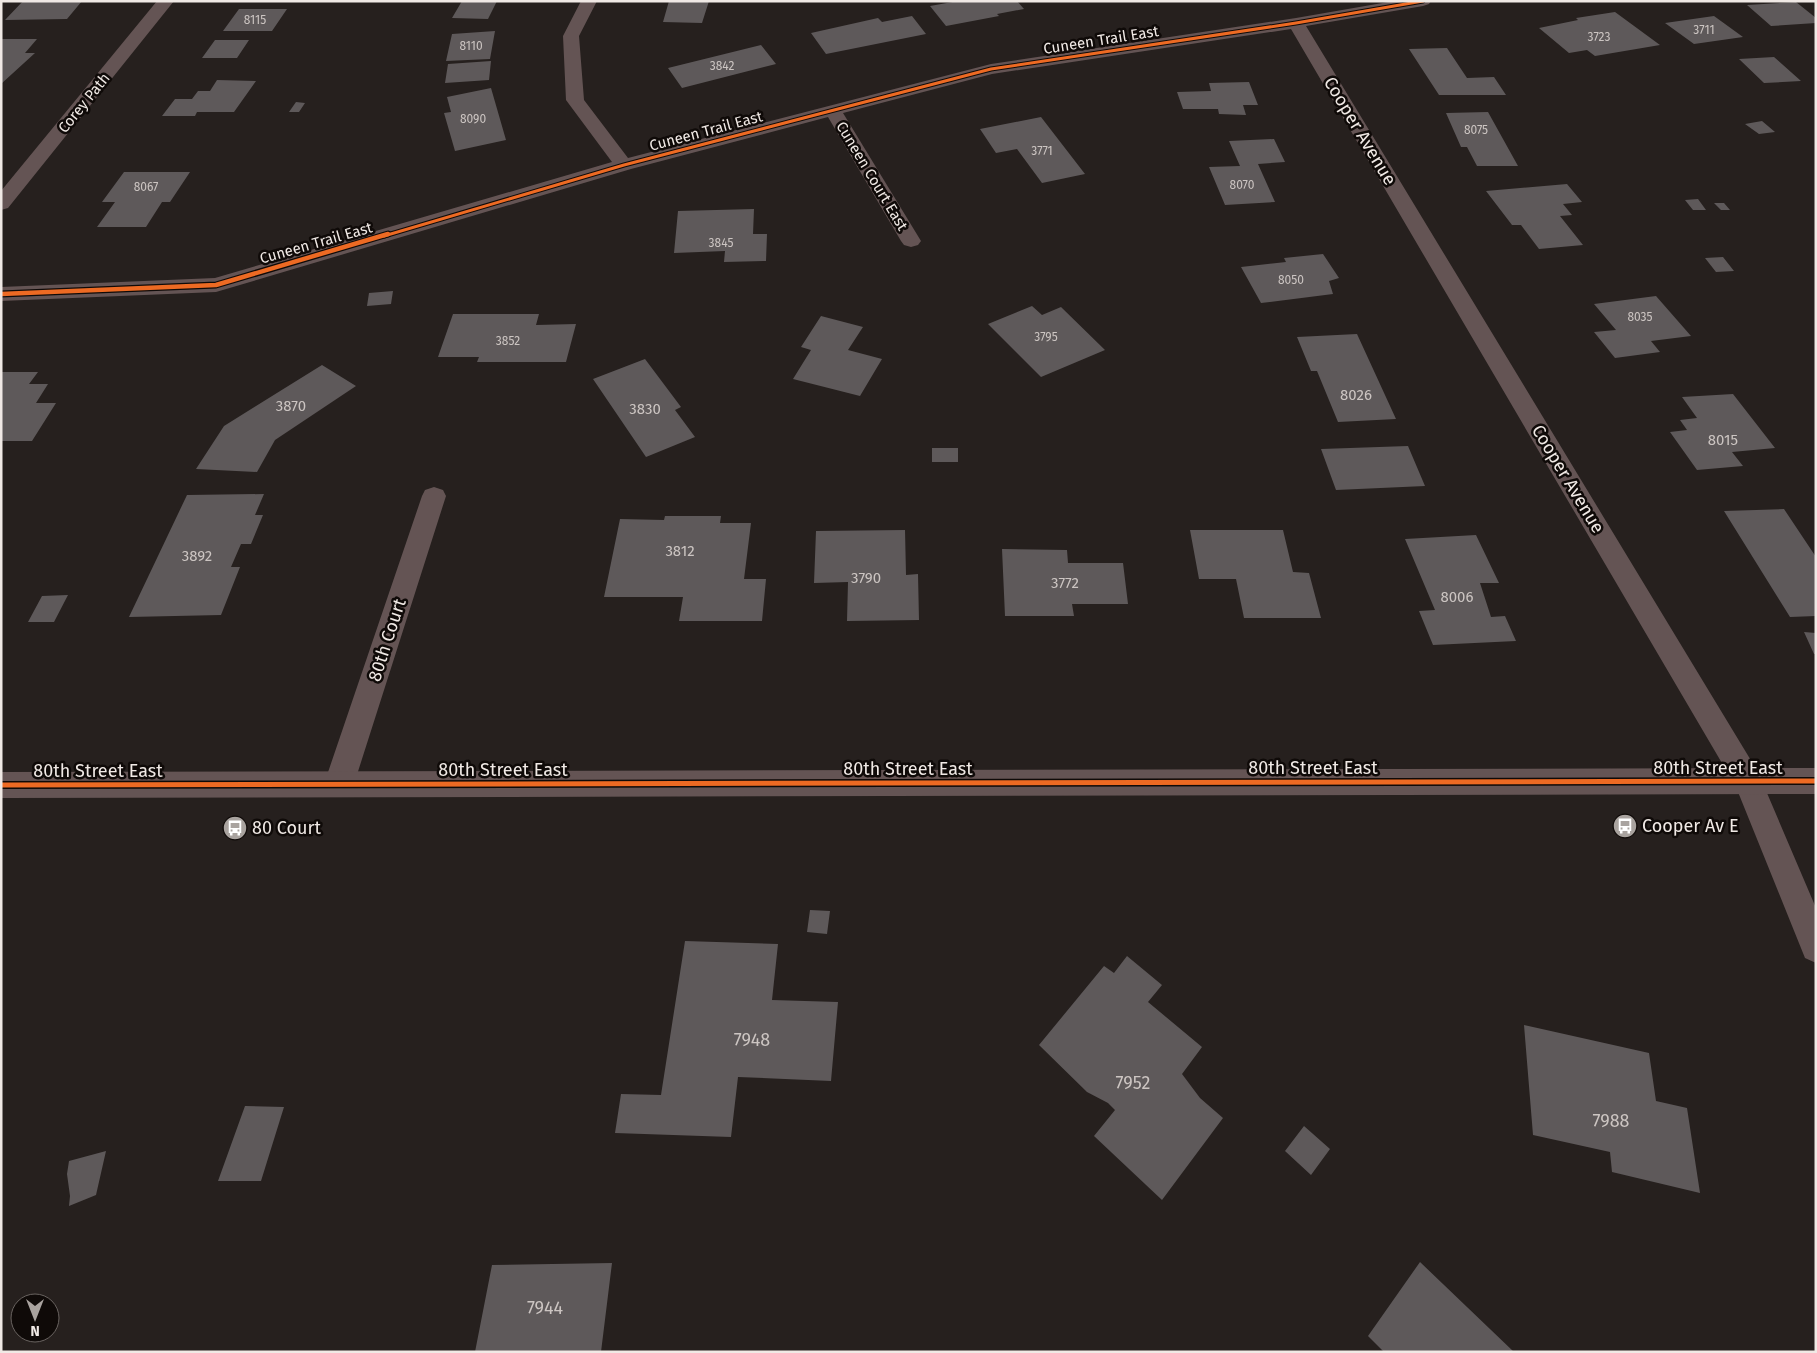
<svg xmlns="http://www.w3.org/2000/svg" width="1817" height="1353" font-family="'Fira Sans',sans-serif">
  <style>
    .building { fill: #5e595a }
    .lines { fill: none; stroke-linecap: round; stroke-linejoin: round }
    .minor { fill: #645454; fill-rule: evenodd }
    .tertiary { fill: #645454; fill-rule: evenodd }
    .cycleway-far2-casing { stroke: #0f0a08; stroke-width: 5 }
    .cycleway-far1-casing { stroke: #0f0a08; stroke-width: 7 }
    .cycleway-casing { stroke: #0f0a08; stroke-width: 8 }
    .cycleway-far2 { stroke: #ed6a23; stroke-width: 3 }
    .cycleway-far1 { stroke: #ed6a23; stroke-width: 4.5 }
    .cycleway { stroke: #ed6a23; stroke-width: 5 }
    .labels { text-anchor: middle; stroke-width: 5; stroke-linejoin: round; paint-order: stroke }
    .far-number-label { font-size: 12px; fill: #ccc5c2 }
    .far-street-label { font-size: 15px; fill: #f0e9e5; stroke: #0f0a08 }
    .number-label { font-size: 15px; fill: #ccc5c2 }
    .street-label { font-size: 18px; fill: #f0e9e5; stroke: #0f0a08 }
    .poi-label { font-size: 18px; fill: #f0e9e5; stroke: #0f0a08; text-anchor: start }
    .near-number-label { font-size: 18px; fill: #ccc5c2 }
  </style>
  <rect width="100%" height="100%" fill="#26201e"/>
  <path class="building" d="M23,1H82L67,19L5,20Z
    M462,1H497L488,19L452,18Z
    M669,1H709L702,23L663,22Z
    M958,1H1017L1024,9L997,14L999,16L946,26L930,6Z
    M1796,2L1816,18V23L1771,26L1747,5Z
    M239,9H287L272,31H223Z
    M1615,12L1660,45L1595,56L1587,50L1569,53L1539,28L1578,20L1576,18Z
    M912,16L926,34L826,54L811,33L878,18L882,22Z
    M1714,16L1743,37L1694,44L1665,23Z
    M495,31L490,59L446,61L452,34Z
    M1,39H37L25,53H35L1,84Z
    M215,40H249L237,58H202Z
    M761,45L776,64L682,88L668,68Z
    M1447,48L1467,78L1494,77L1506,95H1439L1409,49Z
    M1774,57L1801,81L1764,83L1739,59Z
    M491,61L489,80L445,83L448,64Z
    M217,80L256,81L234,112H197L195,116H162L175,99H192L198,91H210Z
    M1249,82L1258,105H1243L1246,115L1219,114L1218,109H1183L1177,92L1211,91L1209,83Z
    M491,88L506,140L455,151L444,113L451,112L447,97Z
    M296,102L305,103L299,112H289Z
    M1488,112L1518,166H1477L1467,147H1461L1446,113Z
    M1041,117L1085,174L1042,183L1017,149L996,153L980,129Z
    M1762,121L1775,132L1759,134L1745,124Z
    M1274,139L1285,162L1258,164L1275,202L1225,205L1209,167L1240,166L1229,141Z
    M124,172H190L170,202H162L146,227H97L115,202H102Z
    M1567,184L1582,202L1563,204L1572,215L1560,216L1583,245L1539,249L1521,225H1512L1486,191Z
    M1698,199L1706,210H1693L1685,200Z
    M1714,203H1724L1730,210H1721Z
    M754,209L753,234H767L766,261L724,262L725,251L674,253L678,211Z
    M1323,254L1339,278L1329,281L1333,294L1261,303L1241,267L1286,262L1284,258Z
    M1723,257L1734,271L1716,272L1705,258Z
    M393,291L391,304L367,306L369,293Z
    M1656,296L1691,336L1651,341L1660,352L1615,358L1594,332L1616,330L1594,304Z
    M1032,306L1042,315L1061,307L1105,350L1041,377L988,324Z
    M453,314H539L536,325L576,324L566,362H477L479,357H438Z
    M821,316L863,327L848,350L882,359L860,396L793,379L811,350L801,347Z
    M1357,334L1396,419L1338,422L1317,371H1311L1297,337Z
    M645,359L681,407L675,410L695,437L646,457L593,379Z
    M322,365L356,386L275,440L257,472L196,469L224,426Z
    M1,372H38L29,384H48L36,403H56L32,441H1Z
    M1733,394L1775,448L1732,452L1743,466L1697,470L1670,432L1687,430L1680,420L1697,418L1682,397Z
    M1408,446L1425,486L1336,490L1321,449Z
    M932,448H958V462H932Z
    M264,494L255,515H263L251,544H241L231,567H240L221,615L129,617L187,495Z
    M1784,509L1816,557V616L1790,617L1724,511Z
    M665,516H721L720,523H751L744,579H766L762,621H679L683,597H604L620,519L664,520Z
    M905,530L906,575L918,574L919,620L847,621L848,582L814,583L816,531Z
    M1190,530H1283L1293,572L1309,573L1321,618H1244L1236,579H1199Z
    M1476,535L1499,583H1480L1491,617L1505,616L1516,641L1433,645L1419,611L1435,610L1405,539Z
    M1002,549L1067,550L1068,563H1123L1128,604H1072L1074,616H1005Z
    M68,595L54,622H28L42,596Z
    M1804,632L1816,633V654H1814Z
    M810,910L830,911L827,934L807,932Z
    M685,941L778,944L772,1000L838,1002L831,1081L738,1077L731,1137L615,1133L621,1094L661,1095Z
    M1127,956L1162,985L1148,1002L1202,1047L1182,1074L1200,1098L1223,1118L1162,1200L1094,1136L1115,1110L1108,1103L1087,1092L1039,1045L1104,966L1114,973Z
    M1524,1025L1649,1053L1656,1101L1687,1108L1700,1193L1612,1172L1610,1152L1533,1135Z
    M245,1106L284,1107L261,1181H218Z
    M1304,1126L1330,1149L1311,1175L1285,1151Z
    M106,1151L96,1195L69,1206L70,1196L67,1174L69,1161Z
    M1420,1262L1514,1352H1384L1368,1336Z
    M612,1263L601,1352H475L492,1265Z"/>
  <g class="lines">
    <path class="minor" d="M157,1H174L8,208L1,210V191Z
      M581,1H597L579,36L584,100L628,158L991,64L1296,18L1394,1H1431L1429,4L1423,6L1306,26L1758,772L1816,908V963L1805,958L1736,787L1291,29L992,74L843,113L921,241L918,245L911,247L904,245L901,241L828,117L631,169L216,292L1,301V287L215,278L612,162L566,100L563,36Z
      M434,487L443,490L446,496L354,784L349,793L339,797L329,793L324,784L422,496L425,490Z"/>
    <path class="tertiary" d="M1816,768V794L1,798V772Z"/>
    <g class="cycleway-far2-casing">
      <path id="cycleway-far2" d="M384,236L624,165L991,69L1296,23L1423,1"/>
    </g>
    <g class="cycleway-far1-casing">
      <path id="cycleway-far1" d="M1,294L216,285L388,234"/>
    </g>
    <g class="cycleway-casing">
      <path id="cycleway" d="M1,785L1816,781"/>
    </g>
    <use href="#cycleway-far2" class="cycleway-far2"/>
    <use href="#cycleway-far1" class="cycleway-far1"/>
    <use href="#cycleway" class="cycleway"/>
  </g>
  <defs>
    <g id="bus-disc" transform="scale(1.25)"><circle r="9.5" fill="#a9a39f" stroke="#0f0a08"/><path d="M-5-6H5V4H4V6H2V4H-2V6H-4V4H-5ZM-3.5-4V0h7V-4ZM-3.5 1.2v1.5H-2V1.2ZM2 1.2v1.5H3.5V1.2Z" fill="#fff"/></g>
  </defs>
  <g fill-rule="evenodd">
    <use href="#bus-disc" x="1625" y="826"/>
    <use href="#bus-disc" x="235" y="828"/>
  </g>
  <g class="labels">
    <g class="far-number-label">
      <text x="255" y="24">8115</text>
      <text x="1704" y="34">3711</text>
      <text x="1599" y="41">3723</text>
      <text x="471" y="50">8110</text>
      <text x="722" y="70">3842</text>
      <text x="473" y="123">8090</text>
      <text x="1476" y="134">8075</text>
      <text x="1042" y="155">3771</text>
      <text x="1242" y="189">8070</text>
      <text x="146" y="191">8067</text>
      <text x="721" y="247">3845</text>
      <text x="1291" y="284">8050</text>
      <text x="1640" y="321">8035</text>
      <text x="1046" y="341">3795</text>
      <text x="508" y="345">3852</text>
    </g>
    <g class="far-street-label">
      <text transform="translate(1101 40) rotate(-9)" y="5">Cuneen Trail East</text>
      <text transform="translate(84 103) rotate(-51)" y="5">Corey Path</text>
      <text transform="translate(706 131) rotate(-15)" y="5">Cuneen Trail East</text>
      <text transform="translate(872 176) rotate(59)" y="5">Cuneen Court East</text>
      <text transform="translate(316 243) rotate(-16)" y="5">Cuneen Trail East</text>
    </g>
    <g class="number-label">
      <text x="1356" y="400">8026</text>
      <text x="291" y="411">3870</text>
      <text x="645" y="414">3830</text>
      <text x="1723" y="445">8015</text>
      <text x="680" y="556">3812</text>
      <text x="197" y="561">3892</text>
      <text x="866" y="583">3790</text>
      <text x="1065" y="588">3772</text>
      <text x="1457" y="602">8006</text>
    </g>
    <g class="street-label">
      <text transform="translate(1360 131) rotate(59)" y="6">Cooper Avenue</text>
      <text transform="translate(1568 479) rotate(59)" y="6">Cooper Avenue</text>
      <text transform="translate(387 640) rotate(-72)" y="6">80th Court</text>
      <text x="1313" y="774">80th Street East</text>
      <text x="1718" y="774">80th Street East</text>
      <text x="908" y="775">80th Street East</text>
      <text x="503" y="776">80th Street East</text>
      <text x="98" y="777">80th Street East</text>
    </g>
    <g class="poi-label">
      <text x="1642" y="832">Cooper Av E</text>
      <text x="252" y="834">80 Court</text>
    </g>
    <g class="near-number-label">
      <text x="752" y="1046">7948</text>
      <text x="1133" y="1089">7952</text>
      <text x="1611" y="1127">7988</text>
      <text x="545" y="1314">7944</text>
    </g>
  </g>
  <rect width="1817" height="1353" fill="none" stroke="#f0e9e5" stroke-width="5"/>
  <g transform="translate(35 1318) rotate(180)"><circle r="24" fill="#0f0a08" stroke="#696360"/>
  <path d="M0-4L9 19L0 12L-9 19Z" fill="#a9a39f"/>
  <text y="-8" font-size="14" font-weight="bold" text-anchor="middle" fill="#f0e9e5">N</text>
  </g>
</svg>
